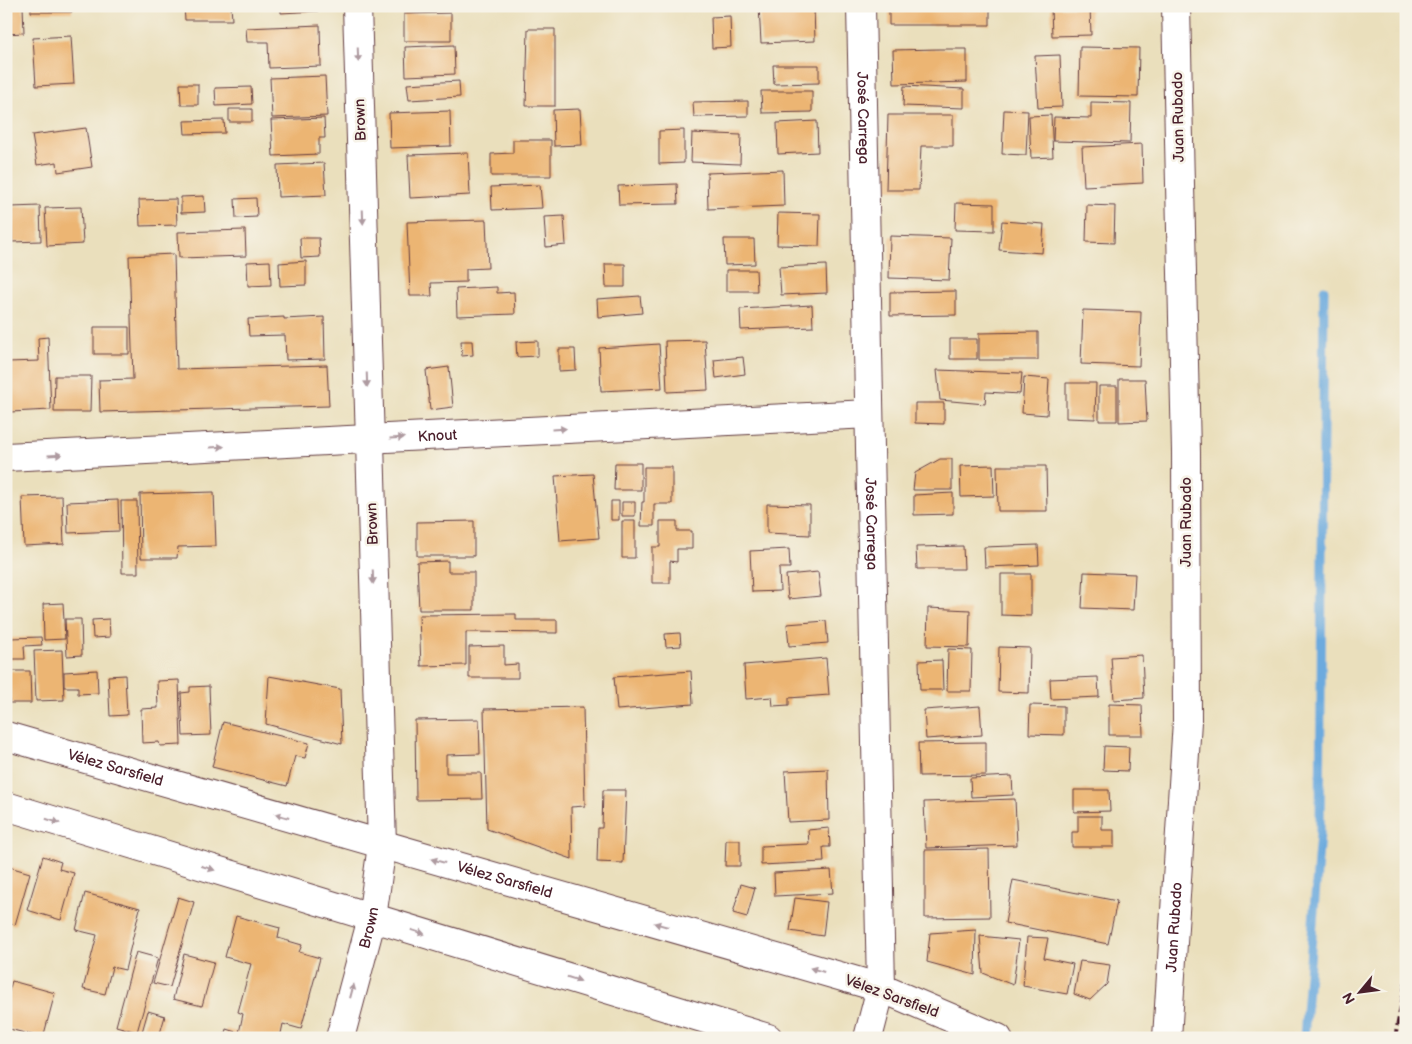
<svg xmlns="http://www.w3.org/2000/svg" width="1412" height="1044" font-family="'Balsamiq Sans',sans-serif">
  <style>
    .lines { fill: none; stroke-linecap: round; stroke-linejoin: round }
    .stream { stroke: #6caade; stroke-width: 9 }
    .building { fill: #ecb573 }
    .minor-casing { stroke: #623c41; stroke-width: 30 }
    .major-casing { stroke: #623c41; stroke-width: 30 }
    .minor { stroke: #fff; stroke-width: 28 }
    .major { stroke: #fff; stroke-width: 28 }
    .rail { stroke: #4a1f2b; stroke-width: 4; stroke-dasharray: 8 4; stroke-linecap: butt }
    .oneway { fill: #ae9aa0 }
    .labels { text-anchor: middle; stroke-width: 5; stroke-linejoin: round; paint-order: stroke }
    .street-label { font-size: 15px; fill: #4a1f2b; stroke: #f7f3e8 }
  </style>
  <rect width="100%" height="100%" fill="#f7f3e8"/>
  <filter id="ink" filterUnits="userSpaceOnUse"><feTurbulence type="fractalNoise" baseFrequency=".02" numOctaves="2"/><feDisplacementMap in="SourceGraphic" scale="10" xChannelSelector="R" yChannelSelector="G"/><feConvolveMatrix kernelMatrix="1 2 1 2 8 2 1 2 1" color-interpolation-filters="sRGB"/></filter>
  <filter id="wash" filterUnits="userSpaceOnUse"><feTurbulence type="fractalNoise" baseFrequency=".0096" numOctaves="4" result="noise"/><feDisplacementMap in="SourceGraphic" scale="20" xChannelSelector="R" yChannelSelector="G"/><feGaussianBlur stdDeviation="1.12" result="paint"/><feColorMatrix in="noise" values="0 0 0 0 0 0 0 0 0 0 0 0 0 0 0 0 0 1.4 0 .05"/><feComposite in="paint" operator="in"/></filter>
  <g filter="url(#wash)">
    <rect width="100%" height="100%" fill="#eadfbc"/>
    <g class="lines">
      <path class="stream" d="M1304,1038L1320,834L1324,290"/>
    </g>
    <g id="blocks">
      <path class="building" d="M6,6H23L24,33L6,34Z
        M31,6H72V12H31Z
        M184,6H231L232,20H185Z
        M281,6H318V11L281,13Z
        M759,6H814L815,41L761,43Z
        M889,6H990V25H889Z
        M1090,7L1091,35L1052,36L1051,8Z
        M451,13V41H404V14Z
        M730,16L731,47L712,48L711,17Z
        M320,25L321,66L269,68L268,42H247L246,28Z
        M528,29H555V106H526Z
        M71,36L74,84L36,86L33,38Z
        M454,45L455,74L406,76L405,47Z
        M1080,47L1139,48L1138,97L1079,96Z
        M939,49H967V82L894,84L893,50Z
        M1060,55L1062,107L1038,108L1035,56Z
        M773,65H819V83L774,84Z
        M325,76L327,116L272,118L270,78Z
        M459,81L460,97L409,100L407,84Z
        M180,84H198V105H181Z
        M904,86L964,89V108L903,106Z
        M251,87L252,104L216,106L215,88Z
        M761,91H812V112L762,113Z
        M748,101V116L694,117L693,102Z
        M1091,102L1131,103L1130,143L1053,141L1054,117L1091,118Z
        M229,109H252V122H229Z
        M580,109L582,145L554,146L553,110Z
        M1004,110L1028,111L1026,155L1002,154Z
        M450,111L451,146L390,148L389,113Z
        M888,115H953V146H921L919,190H886Z
        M1051,115L1053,157L1031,158L1029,116Z
        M324,118L325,138H319V154L273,156L271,120Z
        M224,120L225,133L185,134L184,121Z
        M817,121L818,152L778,154L777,123Z
        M86,128L92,167L58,172L57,162L37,165L32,135Z
        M684,130V163L659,164V131Z
        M692,133L741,135L740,164L691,162Z
        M513,140H551V176H491V154L513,153Z
        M1142,144L1143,183L1084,186L1082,147Z
        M468,153L470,195L410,198L408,155Z
        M324,163L326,195L278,197L277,165Z
        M783,170L784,206L708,209L707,173Z
        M677,184L678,204L619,205L618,186Z
        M540,185L542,208L492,210L491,187Z
        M204,196L205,212L181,213V197Z
        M256,198L257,217L236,218L235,199Z
        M176,199L177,225L140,226L139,200Z
        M956,203L994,204V231L955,230Z
        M1087,205L1115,206L1114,243L1086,242Z
        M40,206L41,241L12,242L11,207Z
        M81,207L83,244L47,246L45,208Z
        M778,213L820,214L819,246L777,245Z
        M564,216L566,245L546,247L544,217Z
        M486,220L488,268L466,269V282L431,283L432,296H410L407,222Z
        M1002,221L1044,224L1042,253L999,250Z
        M245,230L246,256L179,258L178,232Z
        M890,236L951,238L949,280L889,278Z
        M300,238H319L320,257L301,258Z
        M724,239H754L755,264L725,265Z
        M174,254L177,369L327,365L329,406L100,412L99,380L133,379L129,256Z
        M270,261L271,285L248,286L247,262Z
        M306,261V285L280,286L279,263Z
        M605,264H625V287H606Z
        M826,265L827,293L781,295L779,267Z
        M726,270H756L757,291H726Z
        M497,287V293L514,292L515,314L457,316L456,289Z
        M956,291V315L890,316V292Z
        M640,296L642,313L598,317L597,299Z
        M812,305L813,327L741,330L740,309Z
        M1083,310L1141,312L1139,366L1081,364Z
        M284,317V319L324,317L325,359L286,360L285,335L249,336L248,319Z
        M94,327H129V354H94Z
        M1038,332V360H979V333Z
        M48,337L51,410L10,412L8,362L39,361L38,338Z
        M950,339H977V359H950Z
        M705,340L708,390L667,392L665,341Z
        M461,341H472L473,355L462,356Z
        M538,341V356L517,357L516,342Z
        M659,344L662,388L601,391L599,348Z
        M559,349H575L576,370L559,371Z
        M743,357L745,374L716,378L714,360Z
        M449,367L453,407L430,410L426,370Z
        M937,370L1022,373L1020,394L986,392L985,404L940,400Z
        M55,376H91L90,412H54Z
        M1024,377L1049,379L1047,415L1022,413Z
        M1119,379H1145L1147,421L1119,422Z
        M1066,383H1096L1095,419L1066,418Z
        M1099,386H1117V421H1099Z
        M915,403H944V424L915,423Z
        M940,459H952V490H913L915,473Z
        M615,463H641V490H614Z
        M993,465L994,496L961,497L960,466Z
        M997,466H1046L1047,511H998Z
        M644,467H672V504H654V526H641L642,502H644Z
        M593,474L599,538L560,541L555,476Z
        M214,492L216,546L178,547L177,558H141L140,494Z
        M953,493V514L914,515V495Z
        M62,496L64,544L24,546L22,497Z
        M118,500L119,531L68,533L67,502Z
        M121,501H137L138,573H122Z
        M611,501H619V520H611Z
        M622,502H635V516H622Z
        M767,504L810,505V535L767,533Z
        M474,521V556H417V522Z
        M622,521H635V558H622Z
        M660,521H677V531H692V549H677V562L670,561V583H652V547H660Z
        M1038,545L1039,565L985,567L984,547Z
        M963,546L964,569H917L916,547Z
        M789,549L790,568H779L780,591L752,592L750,551Z
        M448,561V572H474V610H419L417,562Z
        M818,572L821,596L788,599L786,575Z
        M1084,572L1135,574L1133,610L1082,608Z
        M1001,574H1031V616L1001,615Z
        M63,603L65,639L44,640L43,604Z
        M928,608L970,610L969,647L927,646Z
        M516,614V620H557V633L466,632V665L421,666L419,615Z
        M65,619H81L82,655L67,656Z
        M109,619L110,637L93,638L92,620Z
        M826,621L828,643L789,646L787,624Z
        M680,633L681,646L666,647L665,634Z
        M41,637L42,645L24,646L25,659H10V638Z
        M504,646V665L518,664V678H469V647Z
        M999,647L1030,648L1029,693L998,692Z
        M948,649L972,650L971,691H947Z
        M62,650L64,700L36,701L34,651Z
        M1142,655L1144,698L1114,700L1111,657Z
        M826,658L829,695L789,698V705L773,706L772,697L746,699L744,665Z
        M942,660L943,690H920L919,661Z
        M97,670L98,693L78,694V687H64V672Z
        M9,671H30L31,703H9Z
        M691,671L693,704L617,710L614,677Z
        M125,675L127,715L110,716L108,676Z
        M269,676L340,689L342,744L266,724Z
        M1098,677L1099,697L1051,699L1050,679Z
        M179,680L181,745L160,746L159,742L142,743L141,709L158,708L157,681Z
        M209,686L211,735L183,736L181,693L190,692V687Z
        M1109,704L1142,705L1143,735H1109Z
        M1030,705L1064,706V735L1029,734Z
        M980,706L982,735L926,739L924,710Z
        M583,707L585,806L571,807L572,859L487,829L484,709Z
        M479,719L480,754L446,755V773H481L482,799L416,800L415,720Z
        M223,722L309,743L305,758L295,756L287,786L212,767Z
        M986,742V775L919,776L918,743Z
        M1104,746L1129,747L1128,771L1103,770Z
        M828,769L829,820L788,822L785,771Z
        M1012,776L1013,795L971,797L970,778Z
        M603,790H626L623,863L597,862L598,828H602Z
        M1074,790H1109L1110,811L1074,812Z
        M1015,799L1017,845L926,848L924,802Z
        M1078,816H1102V830H1114V847H1072V832H1078Z
        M829,828L830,847H823L824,862L761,865V846L809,844L808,830Z
        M726,840H740V866H725Z
        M989,849L990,917L925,918V850Z
        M43,856L61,862L59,869L74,873L61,920L27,910Z
        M6,866L30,873L15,925L6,922Z
        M831,870L833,893L775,896L774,873Z
        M1013,880L1117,901L1108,944L1005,923Z
        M741,884L755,888L747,917L733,913Z
        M85,893L140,908L125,970L112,967L105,994L83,989L97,935L76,930Z
        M178,897L194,902L170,987L153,983Z
        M795,898L827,902L823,936L790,931Z
        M236,916L280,928L278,938L302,945L299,952L320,958L301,1029L283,1024L280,1038H224L226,1029L239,1033L243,1014L238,1012L251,964L225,957Z
        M976,930L975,975L927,962L930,933Z
        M980,936L1019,940L1013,985L983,973Z
        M1027,937L1048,938L1044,958L1073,964L1067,994L1023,986Z
        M136,952L158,958L137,1032L116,1026Z
        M184,954L214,962L202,1006L173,999Z
        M1080,961L1110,965L1107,984L1090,1000L1074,994Z
        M12,981L55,993L43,1038L6,1028V1001Z
        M148,1011L165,1016L159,1037L142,1032Z"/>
    </g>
  </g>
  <g filter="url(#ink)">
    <use href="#blocks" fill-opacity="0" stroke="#623c41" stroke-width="1"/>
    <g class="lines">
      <g class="minor-casing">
        <g id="minor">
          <path id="s1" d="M6,457L869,414"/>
          <path id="s2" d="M6,736L881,988"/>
          <path d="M6,806L768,1038"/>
          <path id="s3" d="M340,1038L372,918L382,845L357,6"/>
          <path id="s4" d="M1167,1038L1187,721L1186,452L1176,6"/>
        </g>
      </g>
      <g class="major-casing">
        <g id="major">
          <path id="s5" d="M861,6L881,988L868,1038"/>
          <path d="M881,988L998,1038"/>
        </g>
      </g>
      <use href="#minor" class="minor"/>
      <use href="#major" class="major"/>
      <path class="rail" d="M1395,1038L1406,980"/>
    </g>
    <defs><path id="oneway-solid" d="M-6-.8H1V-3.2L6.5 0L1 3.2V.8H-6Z" transform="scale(1.25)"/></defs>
    <g class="oneway">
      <use href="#oneway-solid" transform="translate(358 55) rotate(88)"/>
      <use href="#oneway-solid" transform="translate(363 217) rotate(88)"/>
      <use href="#oneway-solid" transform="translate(367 380) rotate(88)"/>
      <use href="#oneway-solid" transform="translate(559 429) rotate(-3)"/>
      <use href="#oneway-solid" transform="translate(397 438) rotate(-3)"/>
      <use href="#oneway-solid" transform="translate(217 447) rotate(-3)"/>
      <use href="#oneway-solid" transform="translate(55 455) rotate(-3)"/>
      <use href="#oneway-solid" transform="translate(373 577) rotate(88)"/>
      <use href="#oneway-solid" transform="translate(282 816) rotate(-164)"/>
      <use href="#oneway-solid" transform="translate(53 821) rotate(17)"/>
      <use href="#oneway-solid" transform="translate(438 861) rotate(-164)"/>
      <use href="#oneway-solid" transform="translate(208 868) rotate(17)"/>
      <use href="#oneway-solid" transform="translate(661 925) rotate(-164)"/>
      <use href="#oneway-solid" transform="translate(418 932) rotate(17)"/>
      <use href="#oneway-solid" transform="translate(817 970) rotate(-164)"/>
      <use href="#oneway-solid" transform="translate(574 979) rotate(17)"/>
      <use href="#oneway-solid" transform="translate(352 991) rotate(-75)"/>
    </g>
  </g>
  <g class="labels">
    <g class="street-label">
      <text transform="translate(1178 117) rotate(-91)" y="5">Juan Rubado</text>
      <text dy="5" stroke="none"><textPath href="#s5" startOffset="112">José Carrega</textPath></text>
      <text transform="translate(360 120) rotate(-92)" y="5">Brown</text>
      <text dy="5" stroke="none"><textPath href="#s1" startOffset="432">Knout</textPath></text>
      <text transform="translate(1186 522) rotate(-90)" y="5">Juan Rubado</text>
      <text dy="5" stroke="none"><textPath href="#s5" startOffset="518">José Carrega</textPath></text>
      <text transform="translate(372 524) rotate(-92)" y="5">Brown</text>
      <text dy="5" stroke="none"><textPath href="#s2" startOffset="114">Vélez Sarsfield</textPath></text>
      <text dy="5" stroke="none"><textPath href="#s2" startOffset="519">Vélez Sarsfield</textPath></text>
      <text dy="5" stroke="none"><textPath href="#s4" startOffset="111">Juan Rubado</textPath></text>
      <text dy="5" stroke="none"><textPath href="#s3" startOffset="114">Brown</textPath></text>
      <text transform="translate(892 996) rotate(20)" y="5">Vélez Sarsfield</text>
    </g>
  </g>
  <rect width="1412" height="1044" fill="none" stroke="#f7f3e8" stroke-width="25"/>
  <g transform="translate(1360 992) rotate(241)" stroke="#f7f3e8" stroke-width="4" paint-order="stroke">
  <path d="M0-4L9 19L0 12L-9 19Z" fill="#4a1f2b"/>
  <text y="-8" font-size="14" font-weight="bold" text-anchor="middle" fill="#4a1f2b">N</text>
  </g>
</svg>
